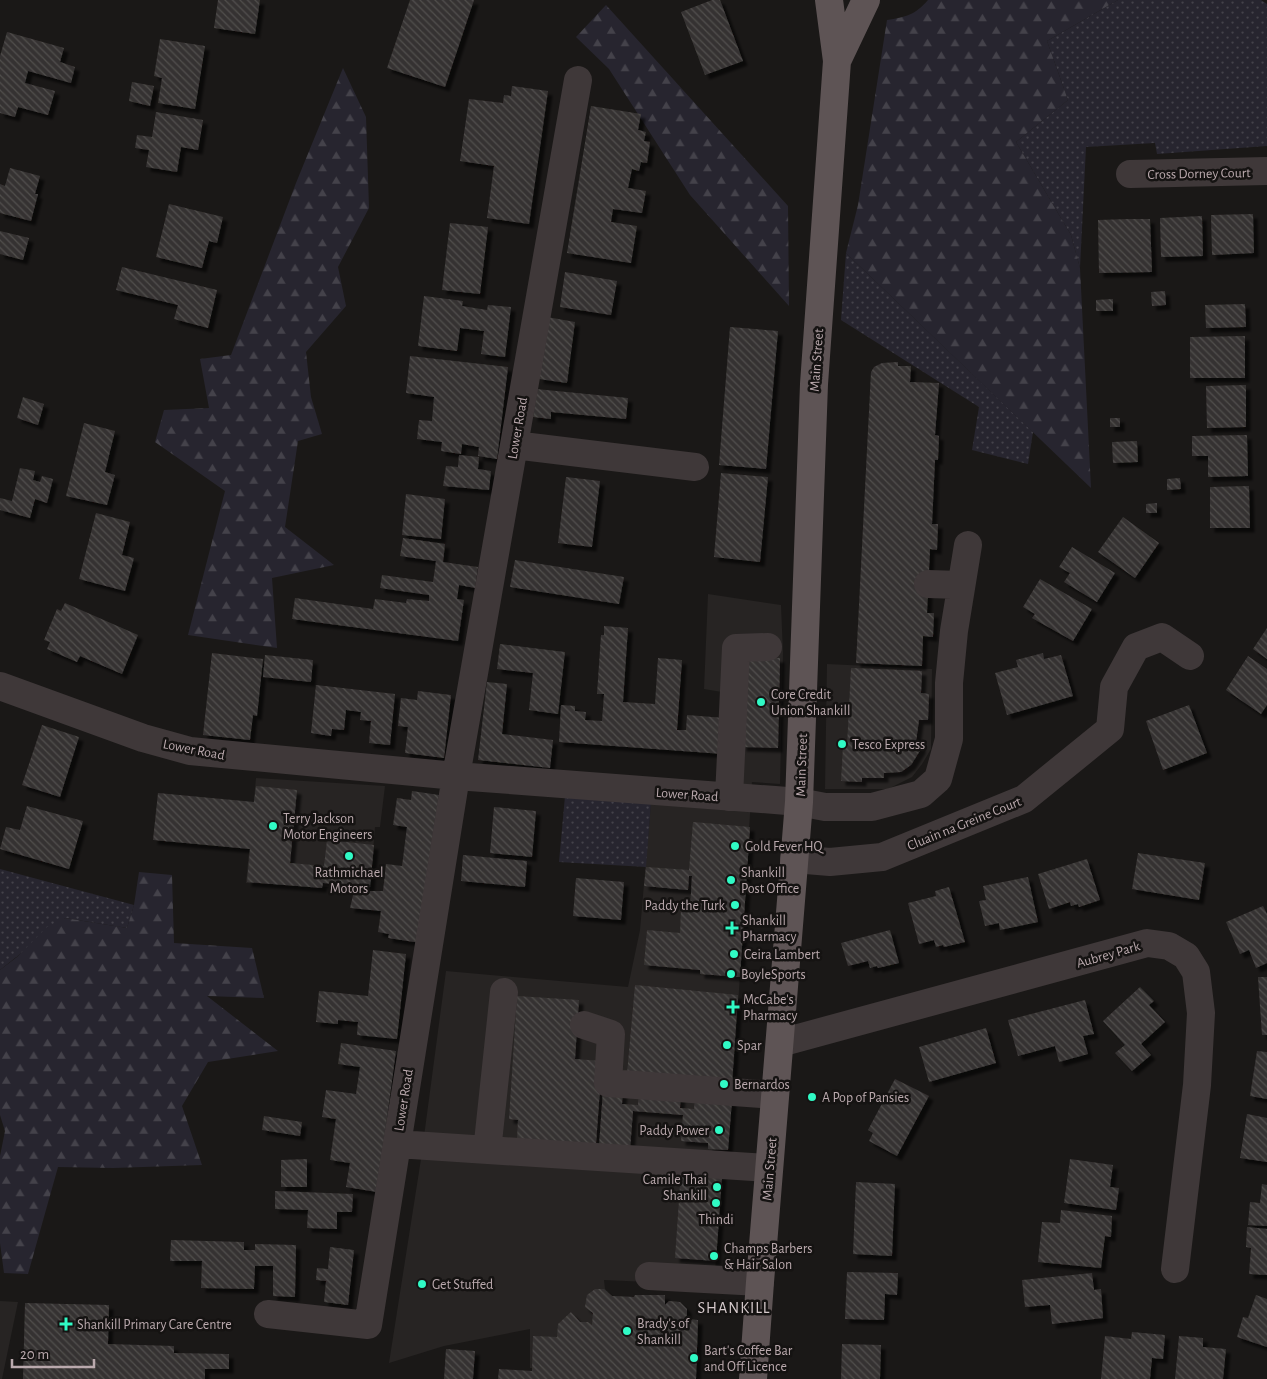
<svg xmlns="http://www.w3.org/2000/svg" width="1267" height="1379" font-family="'Alegreya Sans',sans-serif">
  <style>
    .built { fill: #272423 }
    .grass { fill: url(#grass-dots) }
    .forest { fill: url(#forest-firs) }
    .building { fill: url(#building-back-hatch); filter: url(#shadow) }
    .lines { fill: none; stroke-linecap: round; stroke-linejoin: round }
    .minor { stroke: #3f3839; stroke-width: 28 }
    .major { stroke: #5e5455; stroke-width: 28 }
    .poi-dot { fill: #30fac5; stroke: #151312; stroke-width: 2 }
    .labels { text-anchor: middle; stroke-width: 5; stroke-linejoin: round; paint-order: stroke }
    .street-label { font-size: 14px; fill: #baa9ad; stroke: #151312 }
    .poi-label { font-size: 14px; fill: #baa9ad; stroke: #151312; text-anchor: start }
    .quarter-label { font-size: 16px; letter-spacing: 1px; fill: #d6cacc; stroke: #151312 }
  </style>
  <defs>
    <pattern id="grass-dots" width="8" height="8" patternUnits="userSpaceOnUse" patternTransform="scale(1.25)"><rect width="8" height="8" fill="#27252f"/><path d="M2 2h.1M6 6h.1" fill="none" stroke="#44424a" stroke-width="1.8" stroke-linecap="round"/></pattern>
    <pattern id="forest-firs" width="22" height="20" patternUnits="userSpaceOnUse" patternTransform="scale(1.25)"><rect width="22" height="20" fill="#27252f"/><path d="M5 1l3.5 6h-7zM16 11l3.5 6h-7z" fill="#44424a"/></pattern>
    <pattern id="building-back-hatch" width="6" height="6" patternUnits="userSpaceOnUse" patternTransform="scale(1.25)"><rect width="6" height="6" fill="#363332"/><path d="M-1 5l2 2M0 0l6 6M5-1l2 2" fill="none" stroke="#514e4d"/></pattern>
    <filter id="shadow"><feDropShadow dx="4.5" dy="4.5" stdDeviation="1" flood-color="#0009"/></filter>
  </defs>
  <rect width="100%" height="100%" fill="#1a1817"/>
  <path class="built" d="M708,594L781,605L783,653L780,784L752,782L735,1054L728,1150L724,1151L714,1285L604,1280L605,1289L612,1296L634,1297L635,1295H665V1304L669,1301L680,1302L687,1309V1319L698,1320L696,1379L530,1368V1329L444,1346L389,1363L421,1159L446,971L628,987L640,930L651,803L723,806L722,692L704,689Z
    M827,664L932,669L931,749L922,764L912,777L888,789H825Z
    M256,778L385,786L380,827H375L370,889L246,883Z
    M0,1301L18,1302L2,1379H0Z"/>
  <path class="grass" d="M1118,0H1261L1267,4V146L1157,154L1155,143L1086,147L1080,268L1071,235L1016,142L1068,100L1047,41Z
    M846,253L1033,432L1028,464L972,450L979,407L841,320Z
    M565,796L651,803L646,867L559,862Z
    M0,869L134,905L127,928L65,918L0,970Z"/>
  <path class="forest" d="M928,0H1118L1047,41L1068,100L1016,142L1071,235L1080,268L1091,488L846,253L858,205L887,20C906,17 915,15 928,0Z
    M606,5L788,206L789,306L690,195L609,69L576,37Z
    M343,68L366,117L369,208L338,267L346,306L306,352L311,397L322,434L298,441L285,527L334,565L272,578L277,648L188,635L225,491L155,442L164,410L209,408L200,359L231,355L296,183Z
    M139,872L172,875L174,943L252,948L264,998L207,996L278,1051L208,1062L182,1106L202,1165L113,1168L58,1167L28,1274L4,1273L0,1243V1156L5,1131L0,1115V970L17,957L47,927L65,918L127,928L134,905Z"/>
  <path class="building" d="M218,0H260L255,34L214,28Z
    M410,0H474L445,87L387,68Z
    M712,0H720L743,61L705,75L681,12Z
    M7,32L64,48L60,62L75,67L71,83L28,71L25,83L55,91L48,115L18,107L15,117L0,113V56Z
    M160,39L205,46L195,109L158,103L162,78L154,76Z
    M132,82L154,86L150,106L129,101Z
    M512,86L548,91L529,224L487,218L494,166L460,161L469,99L503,103L504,95L511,96Z
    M591,106L641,114L638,130L646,132L644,141L650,142L647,163L641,162L639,171L632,169L628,188L646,191L642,213L613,209L611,222L637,226L631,263L567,253Z
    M156,112L203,120L198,150L181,147L177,172L146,167L149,150L135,148L137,135L152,137Z
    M10,168L40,176L35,194H38L31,221L0,213V184L5,186Z
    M169,204L223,217L217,243L209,241L202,268L156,257Z
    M1253,214L1254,253L1212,255L1211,215Z
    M1202,216L1203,256L1161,257L1160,218Z
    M1129,219H1150L1152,272L1099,273L1098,220Z
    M450,223L488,227L480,294L442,290Z
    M0,231L29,238L23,260L0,254Z
    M122,267L217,290L208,328L174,319L178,305L116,290Z
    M565,272L617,281L611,315L560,307Z
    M1165,291L1166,305L1152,306L1151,292Z
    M424,296L463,301L462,306L487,310L488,305L511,307L505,357L481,354L484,331L460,328L457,351L418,346Z
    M1113,299V311H1096V300Z
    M1245,304L1246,327L1206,328L1205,305Z
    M547,317L575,322L567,383L539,379Z
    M730,327L778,331L766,469L719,465Z
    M1245,336V378H1190V337Z
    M410,356L508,367L497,459L478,456L479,447L462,444L461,454L441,451L442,442L417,439L419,420L432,421L434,397L406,393Z
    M898,362V366H911L910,382L939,383L935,435L939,436L938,460H935L932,524H938L937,550L930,549L927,613H934L933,637L923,636L922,666L856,663L871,372L874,367L882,363Z
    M1246,385V427L1207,428L1206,386Z
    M536,389L628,398L626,419L551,412V419L533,417Z
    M23,397L44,404L38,425L17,418Z
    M1110,418H1120V427H1110Z
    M84,423L115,431L105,472L115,475L107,505L66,496Z
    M1247,435L1248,476L1208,477V456H1192V436Z
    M1137,441L1138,462L1113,463L1112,442Z
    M459,455L479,457L478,469L491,471L489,490L443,486L446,466L458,467Z
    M20,468L35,471L33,480L40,482L42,476L53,479L47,503L35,499L30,518L0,510V498L12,501Z
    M721,473L768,477L760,562L714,557Z
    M566,477L600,481L592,547L558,543Z
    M1180,478L1181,489L1167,490V479Z
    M1249,486L1250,528H1210V487Z
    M406,494L445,499L441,539L402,535Z
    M1157,503V513H1146V504Z
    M96,513L130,522L122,555L134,558L125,591L79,579Z
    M1123,517L1159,543L1135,578L1098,552Z
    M403,538L445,544L443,562L478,567L475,588L459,585L457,599L464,600L458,641L292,619L295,598L373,609L375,599L406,603L407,599L429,601V595L380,588L382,575L433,582L436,561L400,556Z
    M1072,547L1115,573L1097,602L1064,582L1070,573L1059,567Z
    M515,560L624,577L619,604L510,587Z
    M1040,579L1092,609L1073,641L1032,618L1035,614L1023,607Z
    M65,603L138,635L122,674L80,656L77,662L47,649L50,642L44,640L57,609L61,611Z
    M604,626L628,628L623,702L655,704L658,658L682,660L677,730H686L687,715L725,718L723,754L559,742L561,705L575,706V711L586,712L585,720L602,721L604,694H597L601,635H604Z
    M1267,628V659L1253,649Z
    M500,644L565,652L558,714L529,710L533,673L497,669Z
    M212,653L263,659L257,716L253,715L250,740L203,735Z
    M1043,653L1044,659L1061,655L1073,696L1007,715L995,673L1018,667L1016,660Z
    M265,655L313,660L311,682L263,677Z
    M1248,656L1267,669V705L1261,714L1226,690Z
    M743,657L780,658L778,748L742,747Z
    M851,668L922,671L921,693L929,694L928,720H919L916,742L921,743V749L911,765L901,772L884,773V778H862V782L841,781L843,746H847Z
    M487,682L507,684L502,734L553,740L550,768L478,760Z
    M316,685L395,694L390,745L369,743L371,721L360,720L361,712L346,710L344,730L332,729L331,736L311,733Z
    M418,691L451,695L444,758L405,753L408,727L398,726L401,698L417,700Z
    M1189,705L1207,753L1163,770L1146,721Z
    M42,725L79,737L60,797L22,785Z
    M256,786L297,790L290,863L324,866L327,840L374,845L370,887L323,883L322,888L247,882L250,849L153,840L158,793L254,802Z
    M412,791L439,795L421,943L388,938L389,934L378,932L381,911L350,908L354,891H383L386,864L402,866L407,827L393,825L397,798L411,800Z
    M27,806L83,821L69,869L0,849L6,827L20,830Z
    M494,807L536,811L532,857L490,853Z
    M693,822L750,827L740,977L700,974V970L644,965L647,930L680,933L681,909L690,910L692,876H689L688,890L644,886L646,867L689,870Z
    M1138,853L1205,863L1199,900L1132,889Z
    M463,855L527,861L525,887L461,881Z
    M1087,859L1100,900L1079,907L1078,904L1071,906L1070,902L1049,909L1038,874Z
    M1028,877L1038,922L1000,930L999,923L985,926L979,901L986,900L983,886Z
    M576,878L624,882L621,920L573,916Z
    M949,887L965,942L944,947L943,945L936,947L934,940L919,944L908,903L936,896L935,891Z
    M1263,906L1267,914V963L1256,968L1249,950L1240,954L1226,922Z
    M890,930L899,963L878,968L877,966L870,968L868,961L848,966L841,943Z
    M373,950L406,954L397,1039L357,1035L358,1022L338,1020V1024L316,1022L319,991L368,996Z
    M1258,977H1267V1035H1262Z
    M635,985L738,995L732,1084L627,1074Z
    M1140,987L1154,1001L1149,1005L1165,1022L1141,1044L1151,1055L1132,1071L1115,1053L1125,1045L1103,1021Z
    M517,996L579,1000L575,1059L602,1061L596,1144L517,1139L518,1120L509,1119Z
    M1085,1000L1094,1034L1083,1036L1088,1054L1059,1062L1055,1046L1018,1056L1008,1020Z
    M986,1028L996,1063L929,1082L919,1047Z
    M341,1043L396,1051L377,1192L346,1187L350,1163L330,1160L336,1119L322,1117L326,1090L356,1094L360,1067L338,1064Z
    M1257,1051L1267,1052V1099L1250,1096Z
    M895,1079L929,1096L897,1156L869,1141L873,1133L868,1130Z
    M603,1090L623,1091L622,1104L638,1105L639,1091L681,1094L680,1108L694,1109L695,1098L732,1101L728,1150L708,1149V1143L681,1141L683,1115L633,1111L630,1150L599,1147Z
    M1247,1114L1267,1118V1162L1240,1158Z
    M264,1116L302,1122L300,1136L262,1130Z
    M307,1159V1187H281V1160Z
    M1070,1159L1113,1165L1110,1187L1119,1188L1116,1210L1064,1203Z
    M681,1171L722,1175L716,1261L675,1258Z
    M856,1182L895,1184L892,1256L853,1254Z
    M1262,1184L1267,1185V1226L1248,1225L1250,1202L1260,1203Z
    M275,1191L353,1194L352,1212H337V1229L307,1228L308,1210L275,1209Z
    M1061,1210L1112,1216L1111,1237L1105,1236L1101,1268L1038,1262L1042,1222L1060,1223Z
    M1247,1227L1267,1229V1275L1249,1274L1251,1248L1246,1247Z
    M171,1240L244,1242V1250H255V1244L296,1245L295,1297L273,1296V1266H255L254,1289L201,1288L202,1261H170Z
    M330,1247L354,1250L348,1305L324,1302L326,1281L316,1280L317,1268L328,1269Z
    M847,1272L898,1273L897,1295L885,1294L884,1320L845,1319Z
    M1092,1273L1094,1290L1101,1289L1103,1318L1052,1324L1050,1305L1025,1307L1022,1280Z
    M595,1289H604L612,1296L634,1297L635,1295H665V1305L669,1301L680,1302L687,1309V1319L698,1320L696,1379H498L499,1369L532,1371L533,1336L557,1337L558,1324L571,1312L580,1322H588L592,1325L593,1313L585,1307L587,1295Z
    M1256,1295L1267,1299V1347L1237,1337L1243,1317L1248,1318Z
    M25,1303L109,1305L108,1344L174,1346V1353L229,1354V1369H205V1379H23Z
    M1132,1332L1165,1335L1163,1359L1152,1358L1150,1379H1101L1105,1336L1131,1339Z
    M1179,1336L1203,1338V1347L1226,1349L1223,1379H1175Z
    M842,1344L881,1345L880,1379H841Z
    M446,1349L475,1351L473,1379H444Z"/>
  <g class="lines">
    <path class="minor" d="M1130,174L1267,171
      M514,445L695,467
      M928,584L960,585
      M0,686L143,738L190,751L456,776L775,800L799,802L825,807H872L921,794L938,779L949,739V683L954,631L968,545
      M729,797L736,648L768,647
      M794,859L830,862L882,857L1024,799L1110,729L1114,687L1136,647L1162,637L1190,656
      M504,992L488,1142V1150L769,1168
      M584,1025L611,1034L608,1083L775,1095
      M780,1043L1147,943L1169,946L1186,956L1196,972L1201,1013L1197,1085L1175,1269
      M397,1144L488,1150
      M649,1276L760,1282
      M268,1314L368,1325L456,776L578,80"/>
    <path class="major" d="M837,61L866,0
      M753,1379L760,1282L799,802L814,384L837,61L829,0"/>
  </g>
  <g class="poi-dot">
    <circle cx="761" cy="702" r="5"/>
    <circle cx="842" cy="744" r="5"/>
    <circle cx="273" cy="826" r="5"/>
    <circle cx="735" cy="846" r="5"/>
    <circle cx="349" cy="856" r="5"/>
    <circle cx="731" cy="880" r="5"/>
    <circle cx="735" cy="905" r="5"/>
    <path d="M729.5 920.5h5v5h5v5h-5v5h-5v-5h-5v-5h5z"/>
    <circle cx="734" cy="954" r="5"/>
    <circle cx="731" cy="974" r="5"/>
    <path d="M730.5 999.5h5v5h5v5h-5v5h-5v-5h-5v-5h5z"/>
    <circle cx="727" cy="1045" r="5"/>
    <circle cx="724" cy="1084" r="5"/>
    <circle cx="812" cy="1097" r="5"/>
    <circle cx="719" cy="1130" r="5"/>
    <circle cx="717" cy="1187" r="5"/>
    <circle cx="716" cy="1203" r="5"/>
    <circle cx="714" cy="1256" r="5"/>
    <circle cx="422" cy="1284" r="5"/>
    <path d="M63.5 1316.5h5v5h5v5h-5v5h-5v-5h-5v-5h5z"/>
    <circle cx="627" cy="1331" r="5"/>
    <circle cx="694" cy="1358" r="5"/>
  </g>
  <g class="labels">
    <g class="street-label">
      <text transform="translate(1199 173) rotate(-1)" y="5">Cross Dorney Court</text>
      <text transform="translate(816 360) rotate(-86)" y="5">Main Street</text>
      <text transform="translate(517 428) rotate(-80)" y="5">Lower Road</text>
      <text transform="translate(194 749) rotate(11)" y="5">Lower Road</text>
      <text transform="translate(801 765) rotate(-88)" y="5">Main Street</text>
      <text transform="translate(687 794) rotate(4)" y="5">Lower Road</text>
      <text transform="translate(964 823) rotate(-22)" y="5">Cluain na Greine Court</text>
      <text transform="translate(1108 954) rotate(-16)" y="5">Aubrey Park</text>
      <text transform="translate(403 1100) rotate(-81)" y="5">Lower Road</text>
      <text transform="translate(769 1169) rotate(-85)" y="5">Main Street</text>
    </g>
    <g class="poi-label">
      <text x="771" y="699">Core Credit<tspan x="771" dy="16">Union Shankill</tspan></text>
      <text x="852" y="749">Tesco Express</text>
      <text x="283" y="823">Terry Jackson<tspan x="283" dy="16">Motor Engineers</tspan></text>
      <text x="745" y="851">Gold Fever HQ</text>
      <text x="349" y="877" text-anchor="middle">Rathmichael<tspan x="349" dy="16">Motors</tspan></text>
      <text x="741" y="877">Shankill<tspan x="741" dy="16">Post Office</tspan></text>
      <text x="725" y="910" text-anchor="end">Paddy the Turk</text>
      <text x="742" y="925">Shankill<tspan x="742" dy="16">Pharmacy</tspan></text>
      <text x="744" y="959">Ceira Lambert</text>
      <text x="741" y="979">BoyleSports</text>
      <text x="743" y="1004">McCabe's<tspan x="743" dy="16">Pharmacy</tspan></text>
      <text x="737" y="1050">Spar</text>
      <text x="734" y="1089">Bernardos</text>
      <text x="822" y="1102">A Pop of Pansies</text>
      <text x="709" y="1135" text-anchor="end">Paddy Power</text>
      <text x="707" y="1184" text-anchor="end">Camile Thai<tspan x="707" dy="16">Shankill</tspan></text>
      <text x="716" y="1224" text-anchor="middle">Thindi</text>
      <text x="724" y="1253">Champs Barbers<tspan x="724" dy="16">&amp; Hair Salon</tspan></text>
      <text x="432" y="1289">Get Stuffed</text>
      <text x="637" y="1328">Brady's of<tspan x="637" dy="16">Shankill</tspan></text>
      <text x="77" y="1329">Shankill Primary Care Centre</text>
      <text x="704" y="1355">Bart's Coffee Bar<tspan x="704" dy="16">and Off Licence</tspan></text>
    </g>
    <g class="quarter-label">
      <text x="734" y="1313">SHANKILL</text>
    </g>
  </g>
  <path d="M12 1359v8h82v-8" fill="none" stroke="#baa9ad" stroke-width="2.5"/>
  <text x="20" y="1359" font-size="15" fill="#baa9ad" stroke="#151312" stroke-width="4" paint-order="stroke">20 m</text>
</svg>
